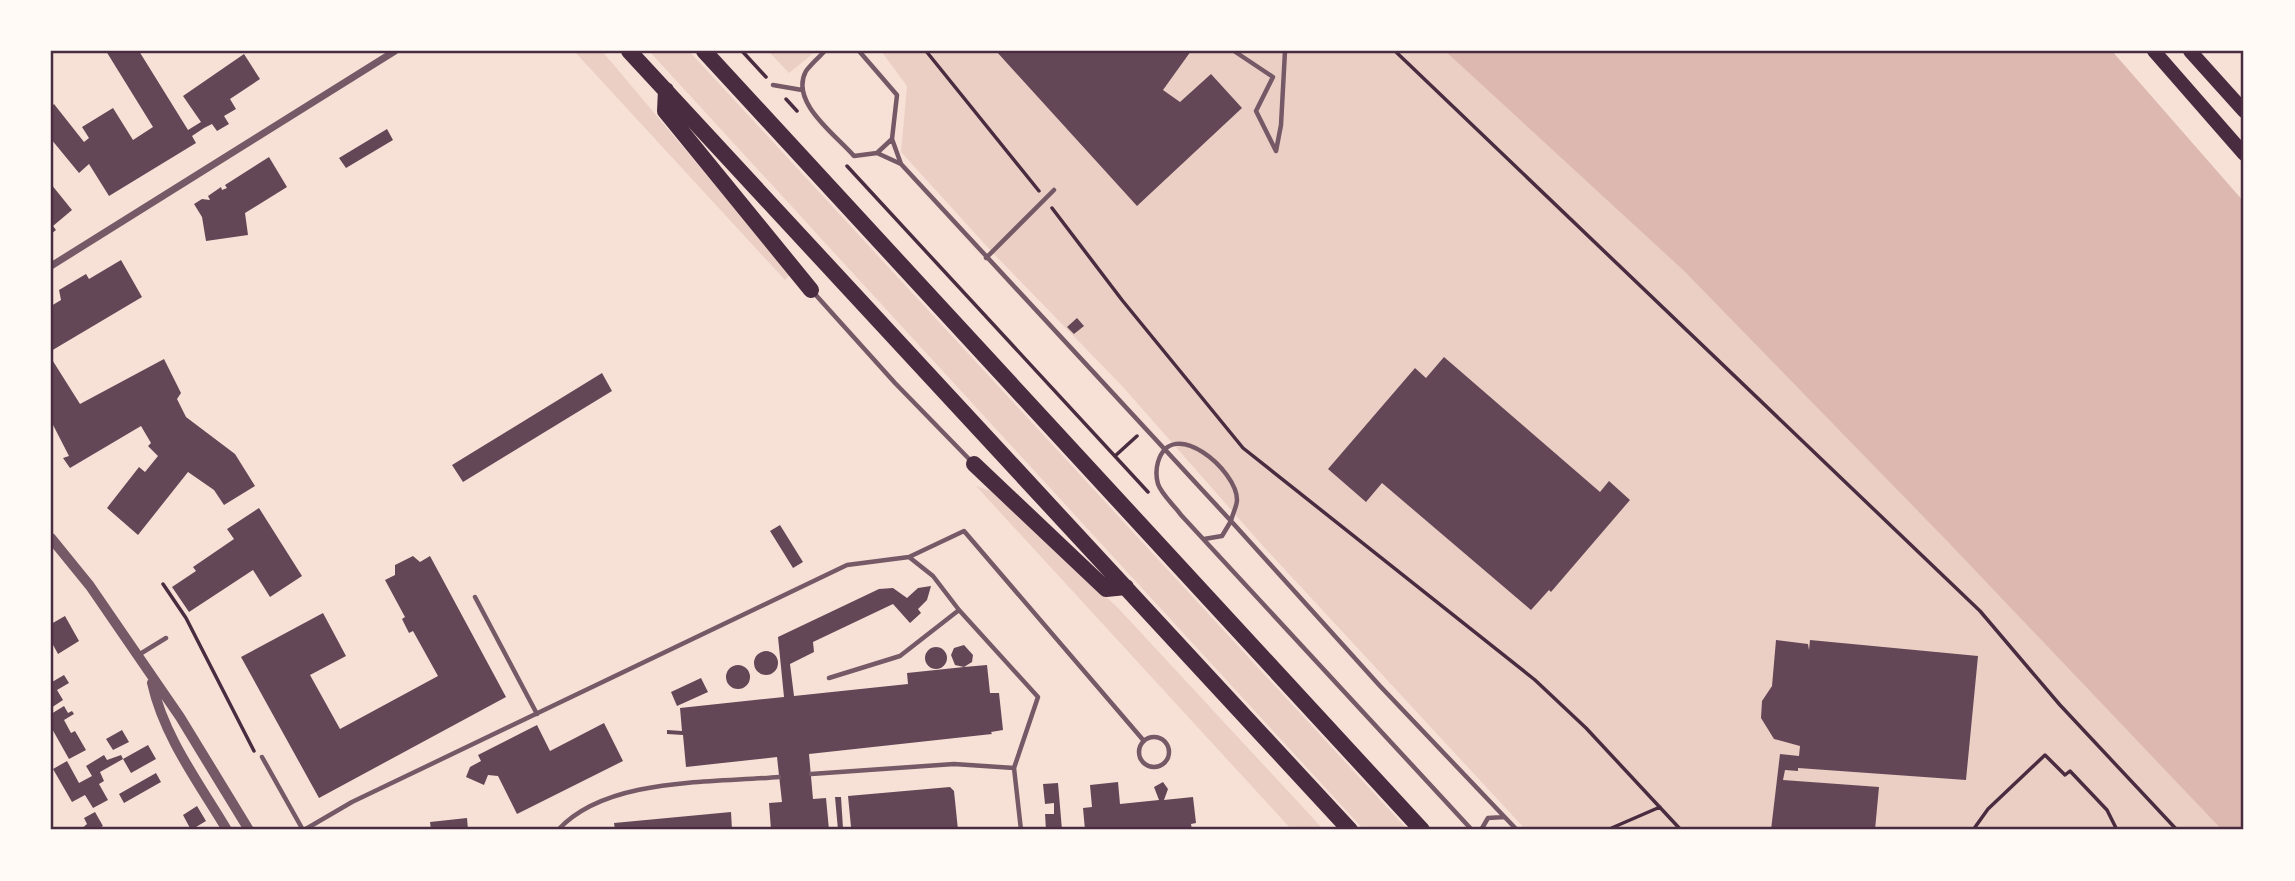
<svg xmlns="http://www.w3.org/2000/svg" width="2295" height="881" font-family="'Noto Serif',serif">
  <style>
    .green { fill: #ebcfc5 }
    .water { fill: #dcb8b0 }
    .building { fill: #644757 }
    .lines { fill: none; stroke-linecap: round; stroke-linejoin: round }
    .path { stroke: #4a2c40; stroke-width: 3.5 }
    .service { stroke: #755966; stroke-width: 4.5 }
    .minor { stroke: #755966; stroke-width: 7 }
    .tertiary { stroke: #755966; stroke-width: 10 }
    .primary { stroke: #4a2c40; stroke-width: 14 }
    .motorway { stroke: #4a2c40; stroke-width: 16 }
    .neatline { fill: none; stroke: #4a2c40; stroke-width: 2.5 }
  </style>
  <rect width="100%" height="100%" fill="#f7e1d7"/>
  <path class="green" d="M574,51H602L790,274L785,280Z
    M649,51H689L1408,830H1364Z
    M768,51H816L789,73Z
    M881,51H1445L1684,271L1946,540L2222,830H1526L1263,546L1123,387L992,252L901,152L907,86Z
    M976,486L999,494L1119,609L1324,830H1292Z"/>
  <path class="water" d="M1445,51H2112L2244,202V830H2222L1946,540L1684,271Z"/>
  <path class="building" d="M106,51H139L188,130L201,122L183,96L244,54L260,79L230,99L236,109L224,116L229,124L217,131L212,124L204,128L192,136L196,143L109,196L89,164L79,173L51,139V107L54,104L84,142L89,138L82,127L113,108L133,140L153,127Z
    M996,51H1191L1163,90L1180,102L1211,74L1242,108L1137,206Z
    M387,129L393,140L346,168L339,158Z
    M269,157L287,187L245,213L248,235L206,241L202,217L194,204L202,199L210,200L208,196L221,187L222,190L227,188L225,185Z
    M51,184L72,210L53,226L56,230L51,234Z
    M121,260L142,297L51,351V306L61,300L59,290L86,274L89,279Z
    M1077,318L1084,326L1074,334L1067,327Z
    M1444,357L1600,492L1609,481L1630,500L1551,592L1549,590L1531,610L1382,483L1366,502L1328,469L1415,368L1426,378Z
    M51,358L80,404L164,359L181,393L177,399L186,417L235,454L255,486L224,505L214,490L188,472L138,535L107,508L139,467L145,472L158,456L148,446L151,443L141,426L70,468L63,458L69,456L51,421Z
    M602,373L612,391L463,482L452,465Z
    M259,508L302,576L270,597L253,570L189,612L172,587L196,571L193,567L234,539L227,529Z
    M780,525L803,562L793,568L770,531Z
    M413,556L420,562L430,556L506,697L319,798L241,657L323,613L346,656L310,675L340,729L438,676L413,631L409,633L402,619L405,617L385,580L395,575V565Z
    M931,586L927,600L918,609L921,613L910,623L893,604L813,642L814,652L790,664L794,696L908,684L907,673L964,667L955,665L951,655L954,648L964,645L973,655L972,662L964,667L987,665L990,693H999L1003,730L991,732L992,734L809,754L813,799L826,798L829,830H771L769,803L782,802L777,757L686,767L683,735L667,734V730L682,731L680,708L784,697L778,637L879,589L893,588L907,598L918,588Z
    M65,616L79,641L58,654L51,641V624Z
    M1776,640L1808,644L1809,650L1810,640L1978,656L1966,780L1798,768V771L1785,770L1783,780L1879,787L1875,830H1771L1780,754L1799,756L1800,746L1774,739L1761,718L1762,701L1772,686Z
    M925 658a11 11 0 1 1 22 0a11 11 0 1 1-22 0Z
    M754 663a12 12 0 1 1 24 0a12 12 0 1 1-24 0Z
    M726 677a12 12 0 1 1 24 0a12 12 0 1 1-24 0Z
    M64,675L69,683L57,690L63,700L51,708V679L52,682Z
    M701,678L708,692L677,706L671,692Z
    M64,706L68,713L72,711L74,714L64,720L71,733L75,731L86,750L69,759L51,727V714Z
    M604,723L623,761L517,814L498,776L488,775L484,785L466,777L470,767L481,761L478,755L537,725L550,751Z
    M122,730L129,742L113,750L106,739Z
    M148,745L156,759L131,773L123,759Z
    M104,755L107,760L121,755L123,759L100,772L104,781L99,784L108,800L93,808L85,795L72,802L53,769L67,761L79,783L92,776L86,766Z
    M156,773L161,782L124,803L119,794Z
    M1118,782L1120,804L1159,800L1154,787L1163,782L1168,789L1164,800L1193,797L1196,823L1191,824L1192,830H1085L1083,808L1092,807L1090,785Z
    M1058,783L1062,830H1046L1045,814H1054V803L1045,804L1043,784Z
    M950,787L954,791L958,830H838L835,797H841L843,828L851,827L848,796Z
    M197,806L206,821L191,830L183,815Z
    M95,812L103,826L96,830H80L87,824L84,818Z
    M731,812L732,830H615L614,823Z
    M467,818L468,830H431L430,822Z"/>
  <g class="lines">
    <path class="path" d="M742,51L766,77
      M926,51L1039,191
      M1395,51L1980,611L2060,705L2177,830
      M786,99L797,111
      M847,166L1148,492
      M1052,208L1122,300L1243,448L1535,680L1586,728L1681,830
      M1115,456L1137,436
      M163,584L186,618L254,751
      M1607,830L1660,807
      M1973,830L1988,809L2045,755L2065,775L2070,771L2107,810L2117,830"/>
    <path class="service" d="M825,51C819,57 811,64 806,71C789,102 836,135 854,156L877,153L892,139
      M859,51L897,95L892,139L901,164
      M1234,51L1273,77L1256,111L1276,151L1281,125L1285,51
      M773,85L802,90
      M877,153L901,164L1231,521L1222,536L1204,539
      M986,258L1054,190
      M814,293L895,383L971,461
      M909,557L964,531L1144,741
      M475,597L537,714
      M140,654L166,638
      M829,678L900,656L959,610
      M1139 752a15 15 0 1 1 30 0a15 15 0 1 1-30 0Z
      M262,757L303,830
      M811,774L954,764L1014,768L1021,830
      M304,830L352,802L847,565L909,557L933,576L959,610L1038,697L1014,768
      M558,830C606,777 711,783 779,777
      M1472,830L1181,515C1174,505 1162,495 1158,484C1156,477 1156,469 1158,462C1172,415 1237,470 1237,500C1237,506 1232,515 1231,521L1380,686L1517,830
      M1481,830L1488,818L1504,817"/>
    <path class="minor" d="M51,266L395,51"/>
    <path class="tertiary" d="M51,538L90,586L180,717L249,830
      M152,683C164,737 199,783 227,830"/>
    <path class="primary" d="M2154,51L2244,154
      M2190,51L2244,111"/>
    <path class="motorway" d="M629,51L1350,830
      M704,51L1422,830
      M666,90L665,111L811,290
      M974,464L1106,589L1126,587"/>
  </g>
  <rect width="2295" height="881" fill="none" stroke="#fffaf5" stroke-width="105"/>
  <rect x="52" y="52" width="2190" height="776" class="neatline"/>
</svg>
